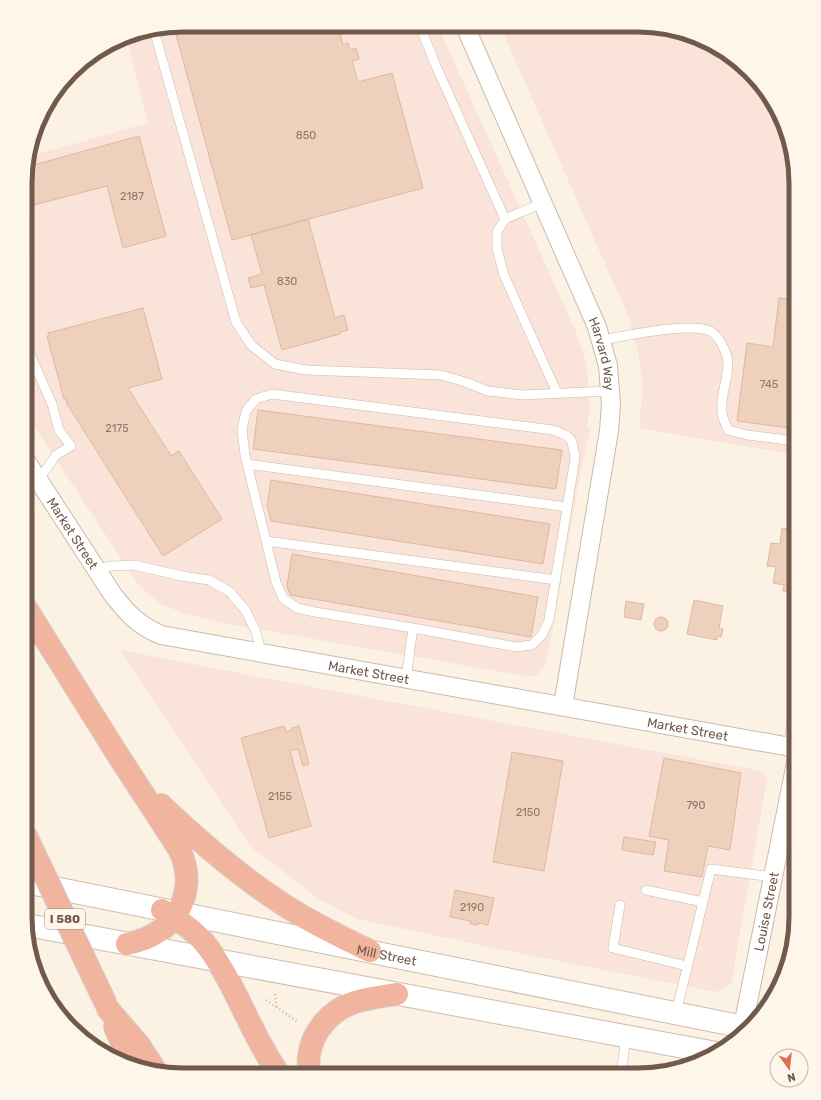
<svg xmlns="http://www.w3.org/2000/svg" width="821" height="1100" font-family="Rubik,sans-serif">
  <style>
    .residential { fill: #f2e4d3 }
    .commercial { fill: #fae3d8 }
    .building { fill: #eed1bd; stroke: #e0b89f }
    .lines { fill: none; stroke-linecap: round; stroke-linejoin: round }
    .service-casing { stroke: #cbbaab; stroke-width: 10 }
    .minor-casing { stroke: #cbbaab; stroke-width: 20 }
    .secondary-casing { stroke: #d0bcac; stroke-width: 24 }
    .motorway-casing { stroke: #d7d1cd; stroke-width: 24 }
    .path { stroke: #d3b4a1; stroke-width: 2.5; stroke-dasharray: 1 3; stroke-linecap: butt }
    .service { stroke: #fff; stroke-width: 9 }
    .minor { stroke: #fff; stroke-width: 18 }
    .secondary { stroke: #fff; stroke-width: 22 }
    .motorway { stroke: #f1b49e; stroke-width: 22 }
    .motorway-bridge-casing { stroke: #d7d1cd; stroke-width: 24; stroke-linecap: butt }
    .motorway-bridge { stroke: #f1b49e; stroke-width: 22 }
    .labels { text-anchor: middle; stroke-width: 3; stroke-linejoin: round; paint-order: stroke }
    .number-label { font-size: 11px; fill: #907768 }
    .shield { fill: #fef6ea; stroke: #9b887b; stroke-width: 1 }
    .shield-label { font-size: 12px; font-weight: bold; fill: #71594b }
    .street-label { font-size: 13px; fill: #71594b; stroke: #fef6ea }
    .rim { fill: none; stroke: #71594b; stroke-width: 5 }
  </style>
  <rect width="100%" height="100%" fill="#fbf2e4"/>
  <path class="residential" d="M650,1064L669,1068L652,1072Z"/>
  <path class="commercial" d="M183,25L438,26L576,332L584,355L587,369L590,408L587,427H591L581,470L547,660L543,669L536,675L529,676L520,675L222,623L183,613L159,603L138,584L26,414V162L28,157L148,123L126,37L132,33Z
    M500,26H659L726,52L757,79L780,113L796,183V455L639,428L643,386L638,353L629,318Z
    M120,650L296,684L761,771L767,779L731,984L716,992L509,951L357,919L317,898L250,846Z
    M796,911V927L788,968L784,975Z"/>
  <path class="building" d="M183,25H338L343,45L348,43L350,50L356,48L359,59L352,61L358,82L392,73L423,188L232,240L174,27Z
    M139,136L166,236L123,248L107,186L26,207V167Z
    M308,219L335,318L344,315L348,330L340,332V334L282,350L264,285L251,288L248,278L262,274L251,235Z
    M779,298L796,300V429L737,421L747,343L773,347Z
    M143,308L162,379L128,388L171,456L179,451L222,519L163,556L67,404L66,399H64L47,336L49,335L48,333Z
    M258,410L562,450L556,489L253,449Z
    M271,480L550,524L543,564L271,521L267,506Z
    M794,524H796V594L783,591L784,585L773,583L776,567L767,566L771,543L780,544L782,528L793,530Z
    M292,554L538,597L531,637L290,595L287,586Z
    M694,600L723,606L719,628L723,629L721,637L717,636V640L687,634Z
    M626,601L644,604L641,620L624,617Z
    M654 624a7 7 0 1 1 14 0a7 7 0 1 1-14 0Z
    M284,726L286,732L292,730V728L299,726L309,764L303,766L298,749L290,751L311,826L269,838L241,738Z
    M512,752L563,761L544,871L493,862Z
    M664,758L741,773L730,850L708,846L702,877L664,871L669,840L649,836Z
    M624,837L656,842L653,855L622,850Z
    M455,890L494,898L488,925L478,923V925L470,924L471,921L450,917Z"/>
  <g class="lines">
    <g class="service-casing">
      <path id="service" d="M420,26L436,66L505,219L543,203
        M154,30L236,322L251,345L275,364L306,370L441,375L465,382L488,391L522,395L610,391
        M505,219L497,232V249L504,275L557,393
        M601,340C626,336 688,322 710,331C719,335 728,354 728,364C728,380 720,396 722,412C722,418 726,424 728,430L747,435L796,441
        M26,345L52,404L59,430L71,446L56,455L45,471L37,478
        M247,464L567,507
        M792,490H796
        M266,541L556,580
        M96,569L111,566L134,565L182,576L209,580L230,592L246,611L256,632L261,652
        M406,678L413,628L516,647L532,645L542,635L549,620L575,458C572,438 572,436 553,430L272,394L256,399L246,411L242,430L245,455L276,582L283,598L297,608L315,612L413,628
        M788,746L796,701
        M646,890L703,902
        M620,905L613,948L687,966
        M676,1013L711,869L773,877
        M621,1075L626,1037"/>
    </g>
    <g class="minor-casing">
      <g id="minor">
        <path id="s1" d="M465,26L597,327L608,366L611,404L609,431L563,706"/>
        <path id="s2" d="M26,461L113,595C128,614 138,625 161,635L796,748"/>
        <path id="s3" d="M741,1036L796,763"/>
      </g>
    </g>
    <g class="secondary-casing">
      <g id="secondary">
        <path id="s4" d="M25,882L749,1028"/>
        <path d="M27,925L716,1053"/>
      </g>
    </g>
    <g class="motorway-casing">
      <path id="motorway" d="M26,608L116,752L179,849C195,881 185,917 153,935C145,940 136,942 127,944
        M161,805C203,845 247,883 297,913C320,927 345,939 370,951
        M162,910C180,920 197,932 209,949C237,987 251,1035 279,1074
        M108,1009L139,1045L156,1071
        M115,1027L130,1061
        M309,1074C309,1068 308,1062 309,1056C312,1031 331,1010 355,1002C368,998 383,996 397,994"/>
    </g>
    <path class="path" d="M275,994L277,1008
      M266,1000L298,1022"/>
    <use href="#service" class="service"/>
    <use href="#minor" class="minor"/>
    <use href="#secondary" class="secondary"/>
    <use href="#motorway" class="motorway"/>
    <g class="motorway-bridge-casing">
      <path id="motorway-bridge" d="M25,834L106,1004"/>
    </g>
    <use href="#motorway-bridge" class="motorway-bridge"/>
  </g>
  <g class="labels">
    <g class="number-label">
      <text x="306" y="139">850</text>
      <text x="132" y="200">2187</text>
      <text x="287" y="285">830</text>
      <text x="769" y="388">745</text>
      <text x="117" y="432">2175</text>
      <text x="280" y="800">2155</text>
      <text x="696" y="809">790</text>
      <text x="528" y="816">2150</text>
      <text x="472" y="911">2190</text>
    </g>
    <rect class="shield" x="45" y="909" width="40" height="20" rx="3"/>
    <g class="shield-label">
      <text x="65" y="923">I 580</text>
    </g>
    <g class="street-label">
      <text dy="5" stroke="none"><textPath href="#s1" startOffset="356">Harvard Way</textPath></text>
      <text dy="5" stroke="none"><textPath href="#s2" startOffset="86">Market Street</textPath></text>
      <text dy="5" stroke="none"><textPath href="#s2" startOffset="434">Market Street</textPath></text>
      <text dy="5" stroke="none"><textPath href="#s2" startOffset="758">Market Street</textPath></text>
      <text dy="5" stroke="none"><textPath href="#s3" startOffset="127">Louise Street</textPath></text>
      <text dy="5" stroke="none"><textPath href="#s4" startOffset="369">Mill Street</textPath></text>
    </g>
  </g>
  <path d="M0 0H821V1100H0ZM183 32H638A151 151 0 0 1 789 183V917A151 151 0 0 1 638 1068H183A151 151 0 0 1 32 917V183A151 151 0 0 1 183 32Z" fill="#fef6ea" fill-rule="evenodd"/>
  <path class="rim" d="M183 32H638A151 151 0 0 1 789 183V917A151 151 0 0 1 638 1068H183A151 151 0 0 1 32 917V183A151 151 0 0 1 183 32Z"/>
  <g transform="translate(789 1068) rotate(165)"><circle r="19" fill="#fef6ea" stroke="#c6b7aa"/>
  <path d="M0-3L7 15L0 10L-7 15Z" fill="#dd7050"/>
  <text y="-6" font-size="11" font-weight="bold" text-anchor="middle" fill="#71594b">N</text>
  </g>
</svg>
